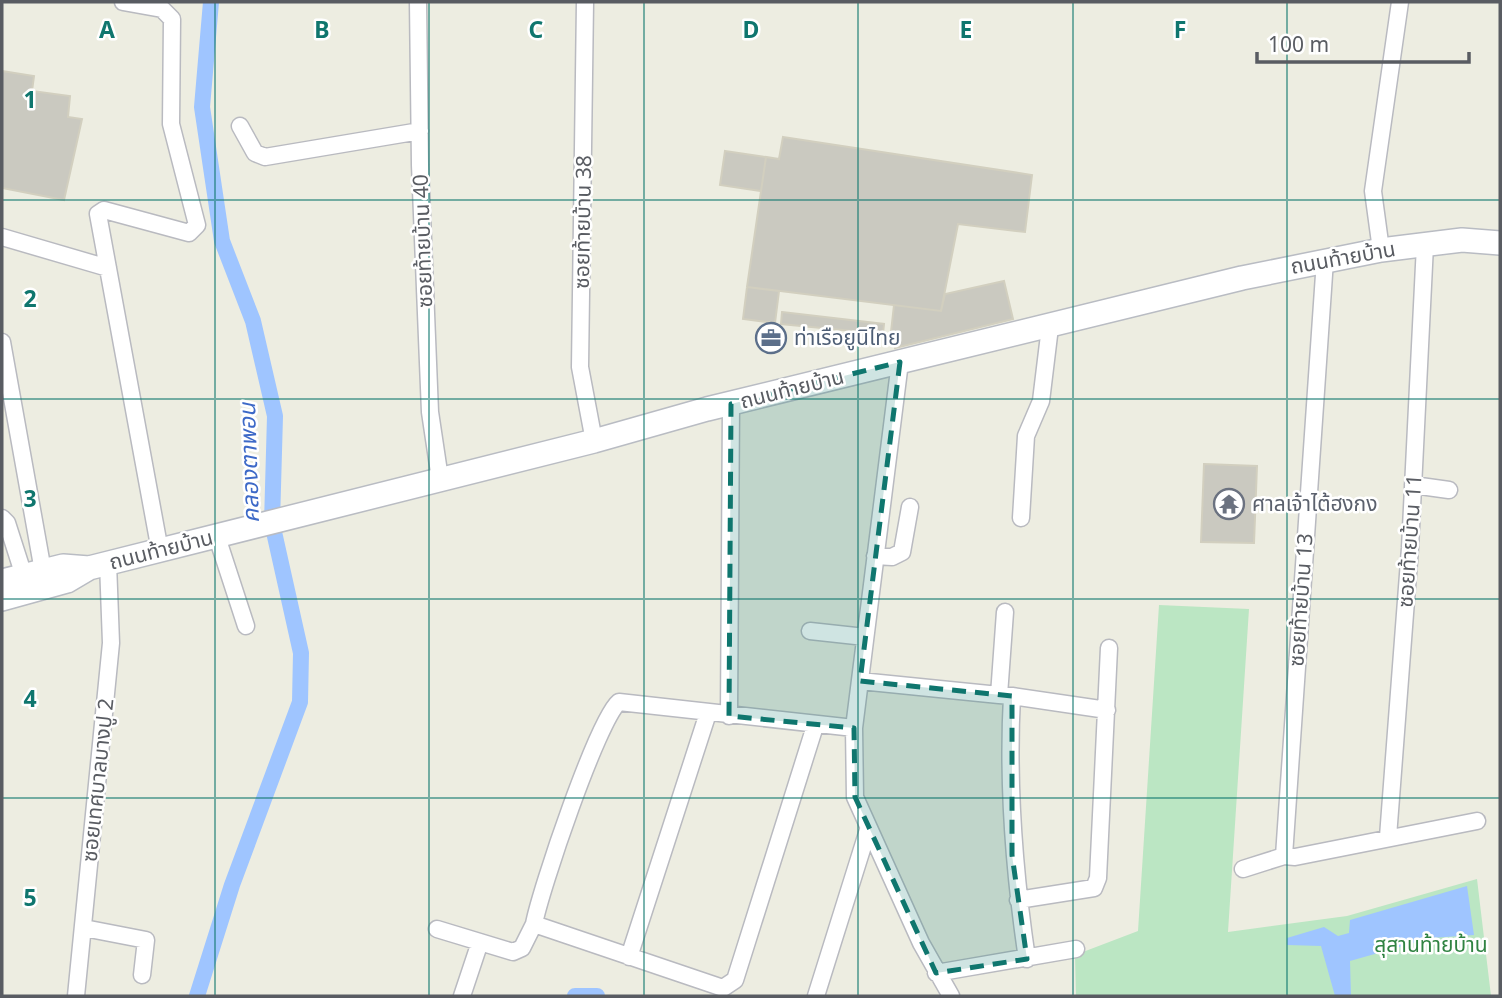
<svg xmlns="http://www.w3.org/2000/svg" width="1502" height="998" font-family="'Noto Sans','Noto Sans Thai',sans-serif">
  <style>
    .green { fill: #bbe6c3 }
    .water { fill: #9fc5ff }
    .lines { fill: none; stroke-linecap: round; stroke-linejoin: round }
    .canal { stroke: #9fc5ff; stroke-width: 16 }
    .building { fill: #cac9c0; stroke: #d2cfbf; stroke-width: 2 }
    .street-casing { stroke: #b9bac0; stroke-width: 19 }
    .secondary-casing { stroke: #b9bcc3; stroke-width: 26 }
    .street { stroke: #fff; stroke-width: 16 }
    .secondary { stroke: #fff; stroke-width: 23 }
    .marked { fill: #0f766e; fill-opacity: 0.2; stroke: #0f766e; stroke-width: 5; stroke-dasharray: 14 9; stroke-linejoin: round }
    .grid { fill: none; stroke: #0f766e; stroke-width: 2; stroke-opacity: 0.55 }
    .labels { text-anchor: middle; stroke-width: 5; stroke-linejoin: round; paint-order: stroke }
    .street-label { font-size: 21px; fill: #595c62; stroke: #fff }
    .service-label { font-size: 21px; fill: #4e5e75; stroke: #fff; text-anchor: start }
    .worship-label { font-size: 21px; fill: #5b616d; stroke: #fff; text-anchor: start }
    .park-label { font-size: 21px; fill: #308342; stroke: #fff }
    .water-label { font-size: 23px; font-style: italic; fill: #3d69c7; stroke: #fff }
    .grid-label { font-size: 23px; text-anchor: middle; font-weight: bold; fill: #0f766e; stroke: #fff; stroke-width: 5; stroke-linejoin: round; paint-order: stroke }
  </style>
  <rect width="100%" height="100%" fill="#edede1"/>
  <path class="green" d="M1159,605L1249,609L1228,932L1347,916L1477,879L1491,996H1076L1075,955L1138,931Z"/>
  <path class="water" d="M1467,886L1474,935L1431,938L1350,961L1351,996H1335L1321,946L1287,945V938L1324,927L1338,936L1349,933L1350,920Z"/>
  <g class="lines">
    <path class="canal" d="M197,996L232,885L300,702L301,653L272,523L275,416L253,321L222,241L202,107L211,2
      M575,996H597"/>
  </g>
  <path class="building" d="M2,71L34,76L32,91L70,96L68,117L82,119L64,200L2,188Z
    M783,137L1032,175L1025,232L958,224L941,311L747,287L766,157L779,159Z
    M725,151L766,157L761,191L720,185Z
    M1004,281L1013,319L895,348L891,332L894,305L941,311L945,294Z
    M747,287L779,291L775,323L743,319Z
    M782,312L884,324L883,334L781,324Z
    M1204,464L1257,466L1254,543L1201,542Z"/>
  <g class="lines">
    <g class="street-casing">
      <path id="street" d="M123,2L162,9L172,19L171,124L197,225L189,233L104,210L98,214L160,551
        M418,2L420,165L430,412L440,479
        M585,2L580,367L594,441
        M240,126L255,153L265,157L420,131
        M2,237L108,268
        M1381,250L1373,191L1400,2
        M2,342L43,571
        M900,362L854,728L855,797L921,943L951,996
        M1413,485L1449,490
        M2,518L7,523L24,576
        M1021,518L1026,436L1041,401L1050,327
        M217,537L246,626
        M875,556L892,557L902,552L910,507
        M1005,612L999,695L1012,696C1007,786 1014,871 1027,959
        M810,631L865,637
        M860,681L999,695
        M1012,696L1107,710
        M729,716L731,404
        M815,726L735,980L723,988L534,924C540,891 598,719 619,702L854,728
        M1388,837L1410,548L1425,245
        M1284,856L1325,260
        M1243,869L1284,856L1295,857L1477,821
        M1018,900L1094,888L1098,878L1109,648
        M84,928L146,940L142,975
        M437,929L513,952L522,948L534,924
        M629,957L708,713
        M936,973L1076,949
        M76,996L111,643L108,563
        M462,996L480,942
        M816,996L868,830"/>
    </g>
    <g class="secondary-casing">
      <path id="secondary" d="M2,581L63,566L89,568
        M2,599L67,581L89,568L594,441L707,409L1242,278L1381,250L1462,240L1500,243"/>
    </g>
    <use href="#street" class="street"/>
    <use href="#secondary" class="secondary"/>
  </g>
  <path class="marked" d="M900,362L860,681L1012,696V855L1027,959L936,973L855,797L854,728L729,716L731,404Z"/>
  <path class="grid" d="M215,2V996M429,2V996M644,2V996M858,2V996M1073,2V996M1287,2V996M2,200H1500M2,399H1500M2,599H1500M2,798H1500"/>
  <defs>
    <g id="office-ring" transform="scale(1.575)"><circle r="9.5" fill="#fff" stroke="#5c6f8a" stroke-width="1.5"/><path d="M-6-3h4V-5.5h4V-3h4V5H-6ZM-1-4.5V-3h2v-1.5ZM-6 0V1H6V0Z" fill="#5c6f8a"/></g>
    <g id="temple-ring" transform="scale(1.575)"><circle r="9.5" fill="#fff" stroke="#6b7280" stroke-width="1.5"/><path d="M0-6L5-2H3V0L6.5 2.5H4V6H1.5V3h-3V6H-4V2.5H-6.5L-3 0V-2H-5Z" fill="#6b7280"/></g>
  </defs>
  <g fill-rule="evenodd">
    <use href="#office-ring" x="771" y="338"/>
    <use href="#temple-ring" x="1229" y="504"/>
  </g>
  <g class="labels">
    <g class="street-label">
      <text transform="translate(583 222) rotate(-89)" y="7">ซอยท้ายบ้าน 38</text>
      <text transform="translate(423 241) rotate(-92)" y="7">ซอยท้ายบ้าน 40</text>
      <text transform="translate(1343 258) rotate(-10)" y="7">ถนนท้ายบ้าน</text>
      <text transform="translate(792 389) rotate(-14)" y="7">ถนนท้ายบ้าน</text>
      <text transform="translate(1410 541) rotate(-86)" y="7">ซอยท้ายบ้าน 11</text>
      <text transform="translate(161 550) rotate(-14)" y="7">ถนนท้ายบ้าน</text>
      <text transform="translate(1301 600) rotate(-86)" y="7">ซอยท้ายบ้าน 13</text>
      <text transform="translate(98 780) rotate(-84)" y="7">ซอยเทศบาลบางปู 2</text>
    </g>
    <g class="service-label">
      <text x="794" y="345">ท่าเรือยูนิไทย</text>
    </g>
    <g class="worship-label">
      <text x="1252" y="511">ศาลเจ้าไต้ฮงกง</text>
    </g>
    <g class="park-label">
      <text x="1431" y="952">สุสานท้ายบ้าน</text>
    </g>
    <g class="water-label">
      <text transform="translate(249 463) rotate(-92)" y="8">คลองตาพอน</text>
    </g>
  </g>
  <g class="grid-label">
    <text x="107" y="38">A</text>
    <text x="322" y="38">B</text>
    <text x="536" y="38">C</text>
    <text x="751" y="38">D</text>
    <text x="966" y="38">E</text>
    <text x="1180" y="38">F</text>
    <text x="30" y="108">1</text>
    <text x="30" y="307">2</text>
    <text x="30" y="507">3</text>
    <text x="30" y="707">4</text>
    <text x="30" y="906">5</text>
  </g>
  <rect width="1502" height="998" fill="none" stroke="#595c62" stroke-width="7"/>
  <path d="M1257 52v10h212v-10" fill="none" stroke="#595c62" stroke-width="3.5"/>
  <text x="1268" y="52" font-size="21" fill="#595c62" stroke="#ffffff" stroke-width="5" paint-order="stroke">100 m</text>
</svg>
